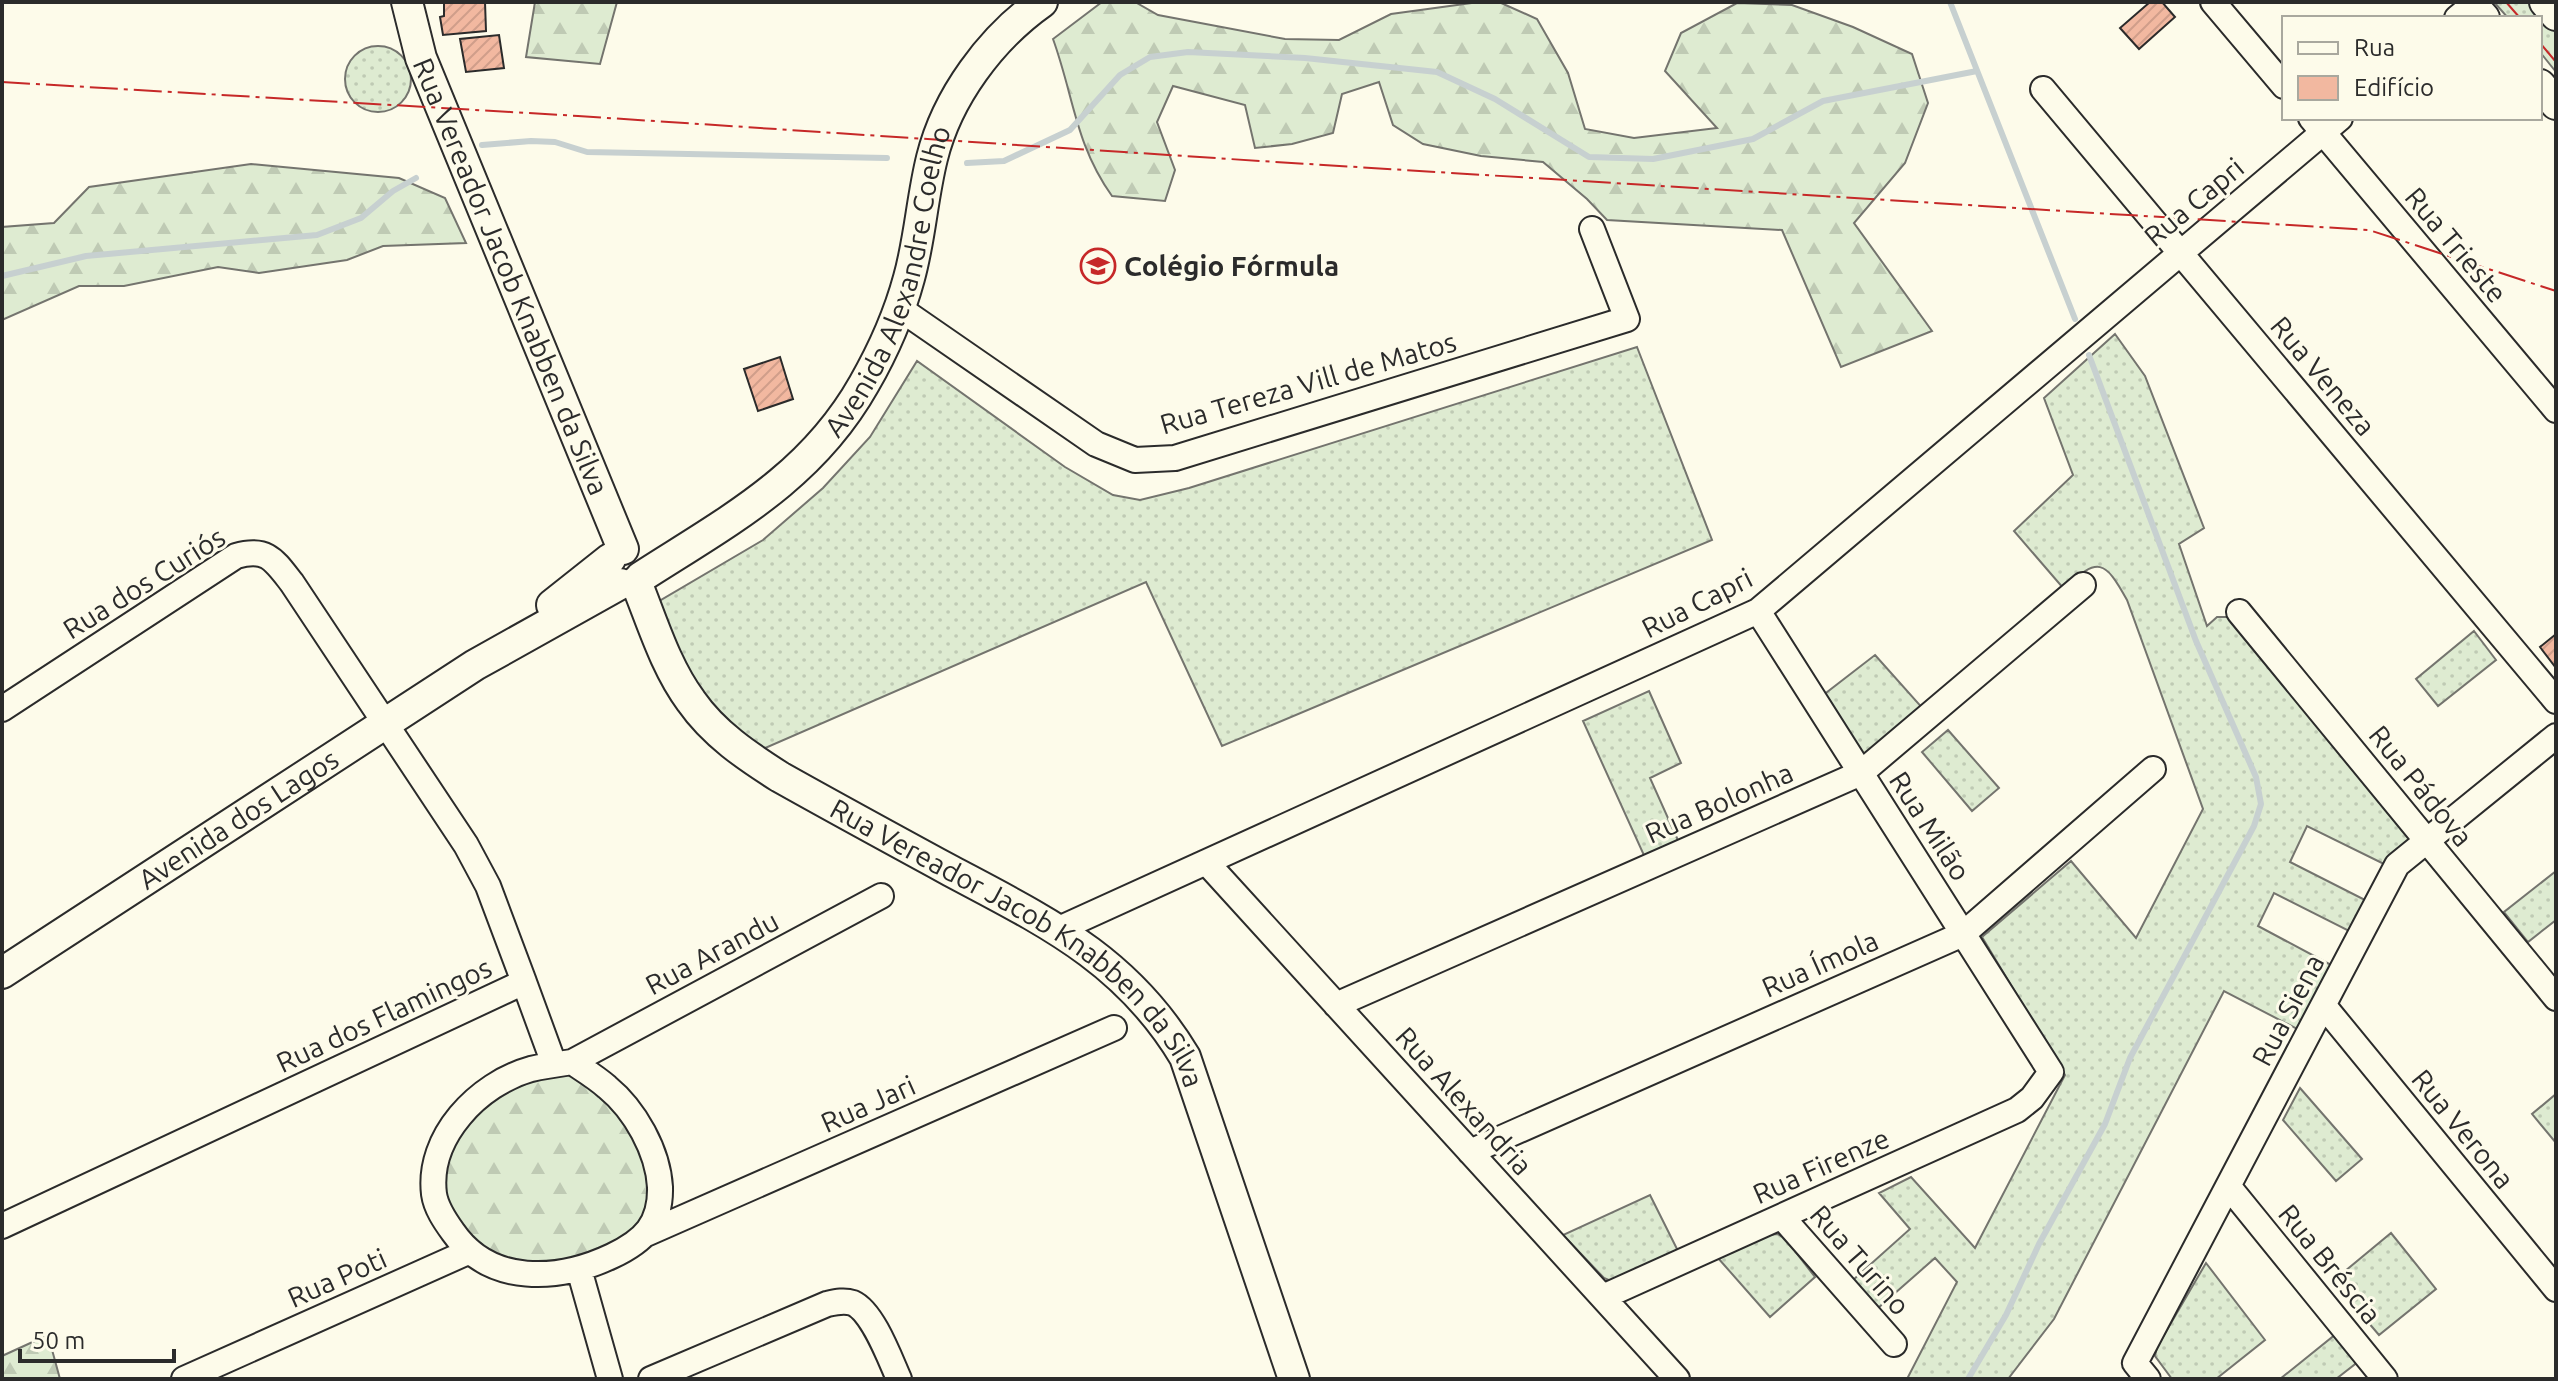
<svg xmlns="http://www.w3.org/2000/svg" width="2558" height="1381" font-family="Ubuntu,sans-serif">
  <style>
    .grass { fill: url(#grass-dots); stroke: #74746e; stroke-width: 2 }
    .forest { fill: url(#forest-firs); stroke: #74746e; stroke-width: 2 }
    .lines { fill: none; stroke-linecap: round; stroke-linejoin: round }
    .stream { stroke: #c7d0d0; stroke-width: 6 }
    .building { fill: url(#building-hatch); stroke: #2b2b2b; stroke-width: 2 }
    .minor-casing { stroke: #2b2b2b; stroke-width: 28 }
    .major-casing { stroke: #2b2b2b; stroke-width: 34 }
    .minor { stroke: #fdfbea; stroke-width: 24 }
    .major { stroke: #fdfbea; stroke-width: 30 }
    .power { stroke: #c62828; stroke-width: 2; stroke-dasharray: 28 6 4 6; stroke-linecap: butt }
    .labels { text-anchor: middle; stroke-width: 6; stroke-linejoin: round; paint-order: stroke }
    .street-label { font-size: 28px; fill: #2b2b2b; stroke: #fdfbea }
    .poi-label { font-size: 28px; font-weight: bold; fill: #2b2b2b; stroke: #fdfbea; text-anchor: start }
  </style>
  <defs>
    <pattern id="grass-dots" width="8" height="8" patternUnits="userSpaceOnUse" patternTransform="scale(2)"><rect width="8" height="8" fill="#deebd1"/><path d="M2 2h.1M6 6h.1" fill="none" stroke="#bfcab4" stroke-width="1.8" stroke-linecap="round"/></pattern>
    <pattern id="forest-firs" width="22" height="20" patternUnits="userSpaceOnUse" patternTransform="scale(2)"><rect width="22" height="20" fill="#deebd1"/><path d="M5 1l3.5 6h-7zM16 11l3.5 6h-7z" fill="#bfcab4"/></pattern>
    <pattern id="building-hatch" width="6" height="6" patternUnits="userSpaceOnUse" patternTransform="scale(2)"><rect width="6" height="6" fill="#f2b8a0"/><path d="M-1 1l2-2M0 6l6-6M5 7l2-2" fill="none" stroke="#d09e8a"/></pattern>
  </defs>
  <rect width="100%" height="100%" fill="#fdfbea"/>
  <path class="grass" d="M2494,2H2530L2556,32V72L2540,52V18H2508Z
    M345 79a33 33 0 1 1 66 0a33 33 0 1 1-66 0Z
    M2115,334L2145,376L2204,528L2179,544L2207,626L2217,617H2229L2409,835L2410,840L2384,864L2307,826L2290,862L2367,901L2351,932L2274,893L2258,926L2333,966L2299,1030L2224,991L2054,1319L2008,1379H1907L1957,1282L1935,1258L1878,1308L1853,1280L1910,1229L1879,1193L1911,1177L1975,1248L2065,1075L1982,937L2071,861L2136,938L2203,809L2127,600C2105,560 2098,556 2064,589L2014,531L2073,475L2044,398Z
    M1637,347L1712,540L1222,746L1146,582L756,752L696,696L656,603L763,540L823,488L870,437L917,361L1065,467L1113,495L1140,500L1189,488Z
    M2474,631L2496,660L2438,706L2416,679Z
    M1875,655L1926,712L1864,761L1822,696Z
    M1649,691L1681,763L1650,778L1681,847L1647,862L1583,721Z
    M1948,730L1999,788L1972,811L1922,752Z
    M2556,871V920L2528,942L2504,912Z
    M2300,1088L2362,1159L2336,1181L2283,1120Z
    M2556,1094V1143L2532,1114Z
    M1650,1195L1679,1253L1611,1281L1604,1278L1563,1235Z
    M2391,1233L2436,1289L2379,1335L2333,1281Z
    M1777,1234L1784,1237L1815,1277L1770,1317L1718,1258L1769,1235Z
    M2206,1263L2265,1340L2216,1379H2172L2155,1356L2157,1347Z
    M2336,1334L2359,1361L2336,1379H2280Z"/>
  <path class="forest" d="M535,2H617L600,64L526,57Z
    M1102,2H1135L1158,15L1285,39L1339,40L1391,14L1479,2H1499L1537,19L1568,73L1585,129L1634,138L1717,128L1665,71L1681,33L1737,3L1792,5L1853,27L1912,54L1928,103L1905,163L1854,223L1932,331L1841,367L1782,230L1607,220L1587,199L1543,162L1481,156L1423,144L1393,125L1379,82L1342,94L1333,133L1292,144L1255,148L1245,105L1173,86L1157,122L1175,170L1165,201L1112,196C1075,144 1074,97 1053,39Z
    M251,164L399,178L445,198L466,243L383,246L347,260L259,273L218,267L124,286H79L2,320V227L54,223L89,187Z
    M570,1070L603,1093L639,1141L653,1199L640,1229L577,1261L525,1267L475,1245L442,1195L448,1146L481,1106L530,1077Z
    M48,1335L60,1379H2V1356Z"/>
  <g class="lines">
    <path class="stream" d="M1950,2L2075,319
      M482,145L531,141L555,142L587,152L887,158
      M967,163L1004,161L1070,130L1120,75L1150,57L1188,52L1305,58L1437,72L1495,99L1589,157L1653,159L1753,139L1823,101L1977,71
      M2,276L86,256L317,235L361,218L393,191L416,178
      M1968,1379L2006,1315L2039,1244L2105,1124L2130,1058L2254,826L2261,804L2256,777L2196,641L2089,355"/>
  </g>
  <path class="building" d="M485,2L486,31L443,35L440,17L444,16V3Z
    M2150,2H2162L2175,17L2139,49L2120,28Z
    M499,35L504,68L466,72L460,39Z
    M780,357L793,399L758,411L744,369Z
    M2556,634V668L2540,647Z"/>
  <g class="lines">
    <g class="minor-casing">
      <path id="minor" d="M2213,2L2284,86
        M2457,18L2473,5
        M2043,89L2556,701
        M2311,118L2556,410
        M899,308L1096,444L1135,460L1175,458L1627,319L1592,229
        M2239,612L2556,998
        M2,709L236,556C267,547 274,560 292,583L466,845L488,886L524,982L2,1226
        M1207,863L1677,1379
        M1059,929L1758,611L2340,118
        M524,982L554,1064
        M1336,1005L1861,773L2083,585
        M2324,1006L2556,1289
        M572,1062C584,1070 597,1078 607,1087C635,1110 658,1151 660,1187C661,1224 644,1241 612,1256C559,1281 490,1286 453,1232C445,1221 436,1208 434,1194C427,1137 478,1084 531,1069C544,1066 558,1064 572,1062Z
        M572,1062L881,896
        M1470,1152L1963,934L2153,769
        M2229,1187L2385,1379
        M1782,1217L1894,1344
        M646,1234L1114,1028
        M579,1269L610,1379
        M1603,1297L2017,1110L2032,1098L2051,1072L1758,611
        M184,1379L470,1251
        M651,1379L827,1304C836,1302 844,1300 853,1303C873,1312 890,1359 899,1379
        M2148,1379L2135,1363L2397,865L2556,736"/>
    </g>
    <g class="major-casing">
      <g id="major">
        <path id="s1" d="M407,2L421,58L623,549"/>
        <path d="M2470,2L2484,18"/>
        <path d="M2545,2L2556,15"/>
        <path d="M2540,85L2556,104"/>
        <path id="s2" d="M641,577C728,521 811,478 864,384C883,351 899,315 909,278C920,239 922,198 932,158C947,97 991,38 1042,2"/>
        <path id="s3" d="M636,582C652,621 665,666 691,701C714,734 747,756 780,777C837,809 894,840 951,871C1047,922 1127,960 1185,1057L1294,1379"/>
        <path d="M552,605L610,559"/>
        <path id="s4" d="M2,973L475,665L620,584"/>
      </g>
    </g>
    <use href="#minor" class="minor"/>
    <use href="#major" class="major"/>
    <path class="power" d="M2506,2L2520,18
      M2540,43L2556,62
      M2,82L578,116L1260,161L2369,230L2556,291"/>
  </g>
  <defs>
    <g id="school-ring" transform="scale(1.8)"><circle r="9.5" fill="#fdfbea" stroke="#c62828" stroke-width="1.5"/><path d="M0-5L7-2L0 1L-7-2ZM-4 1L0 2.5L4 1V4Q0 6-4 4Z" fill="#c62828"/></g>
  </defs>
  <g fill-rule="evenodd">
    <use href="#school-ring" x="1098" y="266"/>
  </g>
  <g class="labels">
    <g class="street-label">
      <text transform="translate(2194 202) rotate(-40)" y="10">Rua Capri</text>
      <text transform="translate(2456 245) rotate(50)" y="10">Rua Trieste</text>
      <text dy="10" stroke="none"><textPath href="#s1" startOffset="294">Rua Vereador Jacob Knabben da Silva</textPath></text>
      <text dy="10" stroke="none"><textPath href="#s2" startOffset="404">Avenida Alexandre Coelho</textPath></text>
      <text transform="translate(2323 376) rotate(50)" y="10">Rua Veneza</text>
      <text transform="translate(1308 383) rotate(-16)" y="10">Rua Tereza Vill de Matos</text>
      <text transform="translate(144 583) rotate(-32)" y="10">Rua dos Curiós</text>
      <text transform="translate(1697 603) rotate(-27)" y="10">Rua Capri</text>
      <text transform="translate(2421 786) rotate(51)" y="10">Rua Pádova</text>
      <text transform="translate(1719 803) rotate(-24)" y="10">Rua Bolonha</text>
      <text dy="10" stroke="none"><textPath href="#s4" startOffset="282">Avenida dos Lagos</textPath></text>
      <text transform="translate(1930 826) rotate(57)" y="10">Rua Milão</text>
      <text dy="10" stroke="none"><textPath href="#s3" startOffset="544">Rua Vereador Jacob Knabben da Silva</textPath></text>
      <text transform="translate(712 953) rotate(-28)" y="10">Rua Arandu</text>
      <text transform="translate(1820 964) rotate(-24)" y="10">Rua Ímola</text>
      <text transform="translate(2288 1010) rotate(-62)" y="10">Rua Siena</text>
      <text transform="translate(384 1015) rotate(-25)" y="10">Rua dos Flamingos</text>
      <text transform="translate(1464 1101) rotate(48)" y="10">Rua Alexandria</text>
      <text transform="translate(868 1104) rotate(-24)" y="10">Rua Jari</text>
      <text transform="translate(2463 1129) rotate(51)" y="10">Rua Verona</text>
      <text transform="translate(1821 1166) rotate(-24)" y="10">Rua Firenze</text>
      <text transform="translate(1860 1260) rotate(49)" y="10">Rua Turino</text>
      <text transform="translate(2330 1264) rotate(51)" y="10">Rua Bréscia</text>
      <text transform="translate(337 1278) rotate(-24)" y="10">Rua Poti</text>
    </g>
    <g class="poi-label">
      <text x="1124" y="276">Colégio Fórmula</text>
    </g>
  </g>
  <rect width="2558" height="1381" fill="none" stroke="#2b2b2b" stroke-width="8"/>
  <rect x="2282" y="16" width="260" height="104" fill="#fdfbea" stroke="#a9a89e" stroke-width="2"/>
  <rect x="2298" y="42" width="40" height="12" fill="#fdfbea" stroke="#a9a89e" stroke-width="2"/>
  <text x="2354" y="56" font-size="24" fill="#2b2b2b">Rua</text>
  <rect x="2298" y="76" width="40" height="24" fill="#f2b8a0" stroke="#a9a89e" stroke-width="2"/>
  <text x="2354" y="96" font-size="24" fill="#2b2b2b">Edifício</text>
  <path d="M20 1349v12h154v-12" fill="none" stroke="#2b2b2b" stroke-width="4"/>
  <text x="32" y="1349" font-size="24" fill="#2b2b2b" stroke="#fdfbea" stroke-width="6" paint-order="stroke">50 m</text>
</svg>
